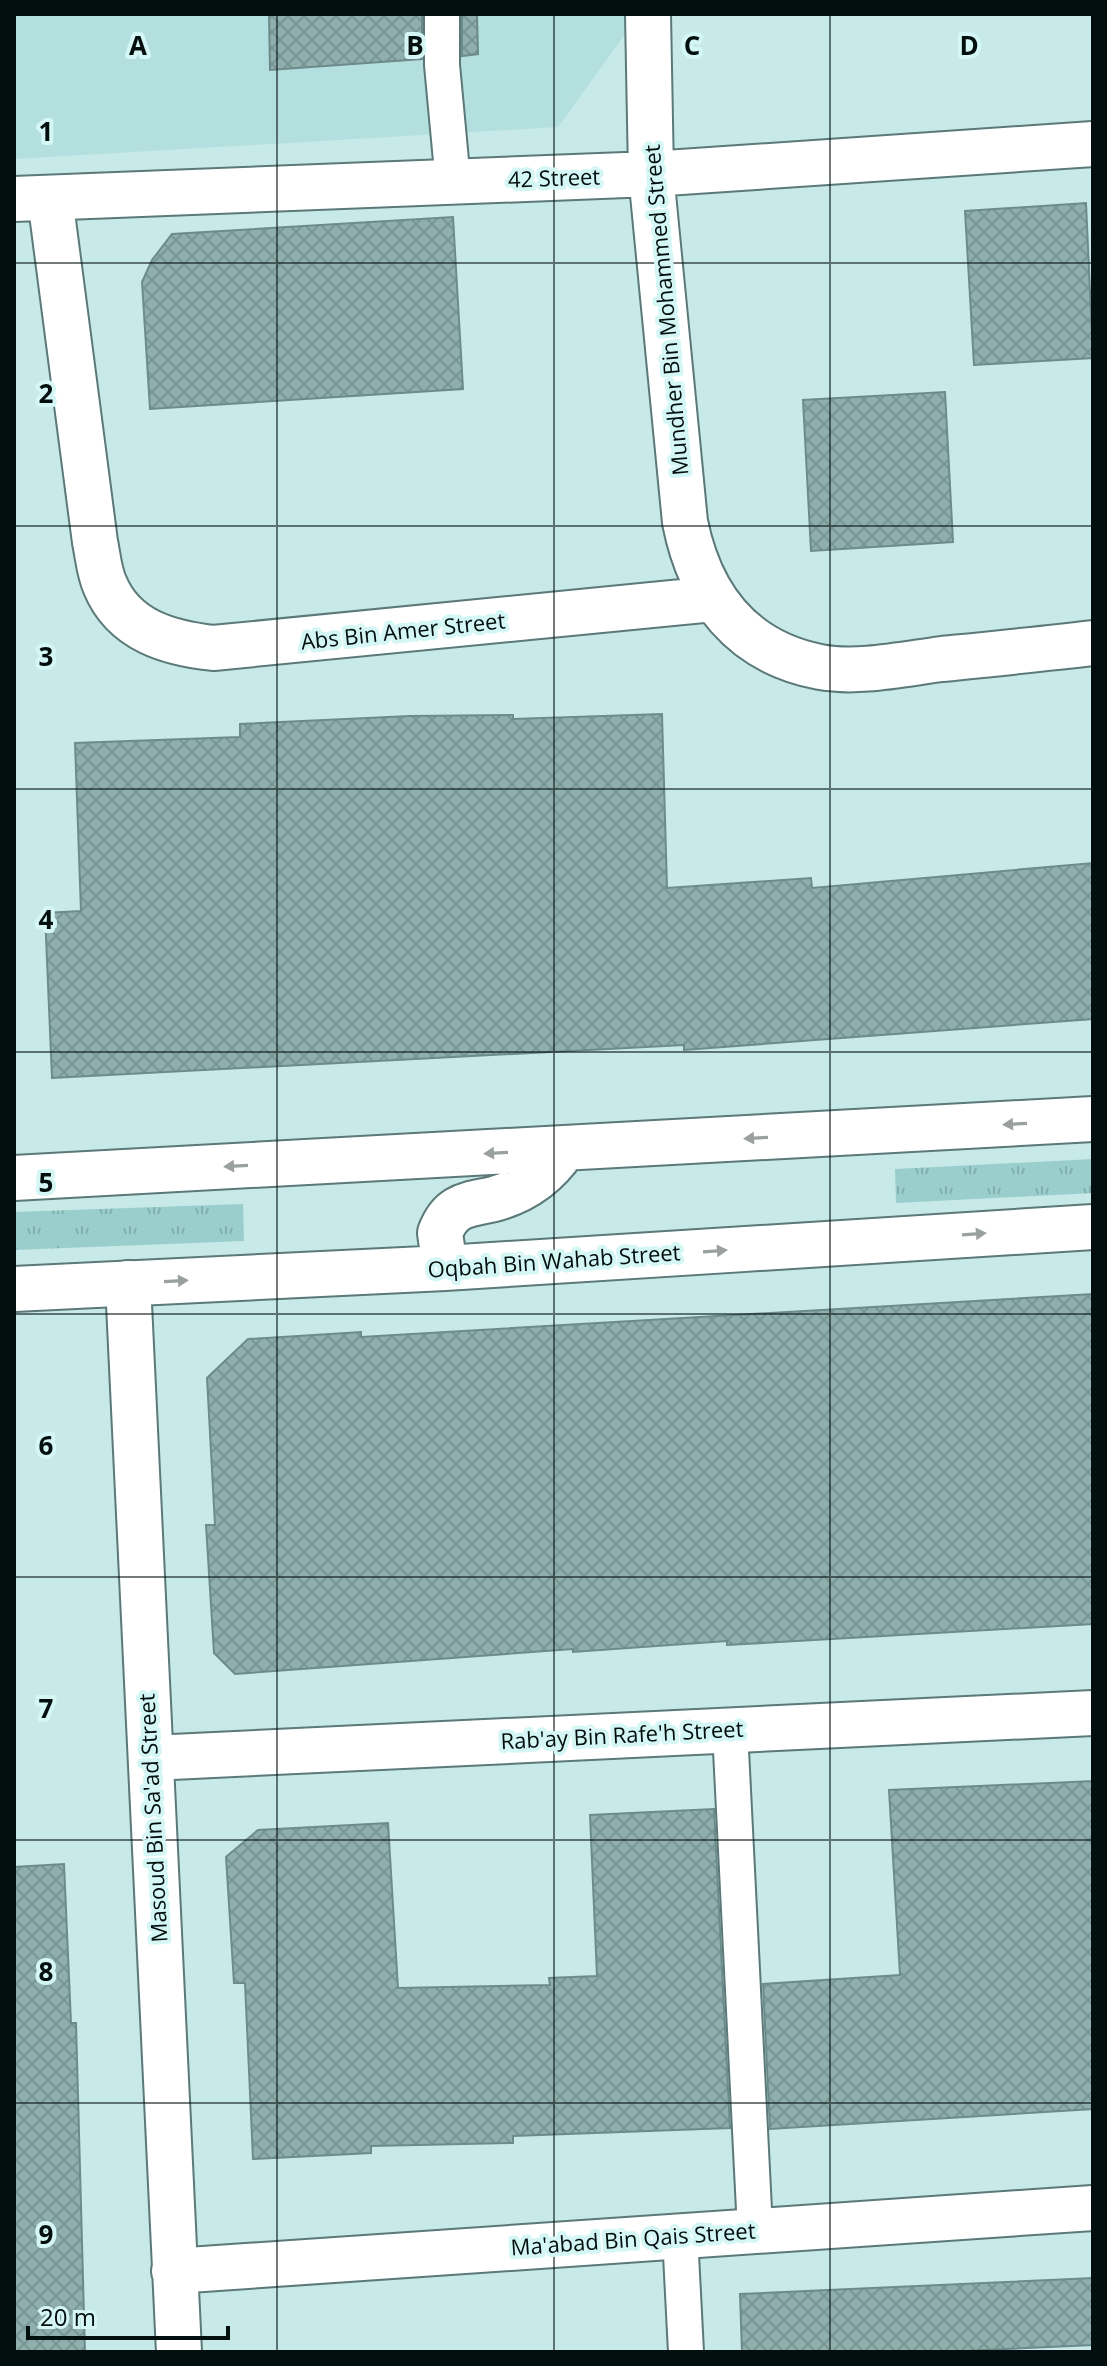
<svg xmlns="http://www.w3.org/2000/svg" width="1107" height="2366" font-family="'Open Sans',sans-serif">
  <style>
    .built { fill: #b3dfde }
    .grass { fill: url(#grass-tufts) }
    .building { fill: url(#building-cross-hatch); stroke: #6c8b8a; stroke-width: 2 }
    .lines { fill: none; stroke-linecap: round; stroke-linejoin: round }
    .service-casing { stroke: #5a7978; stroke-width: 38 }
    .minor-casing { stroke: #5a7978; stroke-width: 48 }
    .tertiary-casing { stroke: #5a7978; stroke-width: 48 }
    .service { stroke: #fff; stroke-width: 34 }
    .minor { stroke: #fff; stroke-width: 44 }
    .tertiary { stroke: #fff; stroke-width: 44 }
    .oneway { fill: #9a9f9f }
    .grid { fill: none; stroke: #030e0e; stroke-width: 2; stroke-opacity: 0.55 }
    .labels { text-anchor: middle; stroke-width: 8; stroke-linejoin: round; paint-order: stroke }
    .street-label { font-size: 22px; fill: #030e0e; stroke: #d4f7f6 }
    .grid-label { font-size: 26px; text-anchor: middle; font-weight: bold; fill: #030e0e; stroke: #d4f7f6; stroke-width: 8; stroke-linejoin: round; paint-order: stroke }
  </style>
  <defs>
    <pattern id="grass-tufts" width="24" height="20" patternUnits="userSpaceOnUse" patternTransform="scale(2)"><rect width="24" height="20" fill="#99cecd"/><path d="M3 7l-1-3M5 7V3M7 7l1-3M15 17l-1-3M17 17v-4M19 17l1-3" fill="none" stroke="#82b0af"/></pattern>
    <pattern id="building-cross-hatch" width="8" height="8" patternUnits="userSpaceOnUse" patternTransform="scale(2)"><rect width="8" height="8" fill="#8eafae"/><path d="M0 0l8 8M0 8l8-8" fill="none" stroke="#799594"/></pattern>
  </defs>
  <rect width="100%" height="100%" fill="#c7e9e8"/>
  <path class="built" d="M14,14H634V22L558,127L14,159Z"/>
  <path class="grass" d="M1093,1159V1193L896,1203L895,1169Z
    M243,1204L244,1241L14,1250V1212Z"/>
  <path class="building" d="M269,14H422V59L270,70Z
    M462,14H477L478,54L462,56Z
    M1086,203L1093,358L974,365L965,211Z
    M453,217L463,389L150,409L142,282L152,260L172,234Z
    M945,392L953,542L811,551L803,400Z
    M662,714L667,888L811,878L812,888L1093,863V1019L684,1050V1045L52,1078L45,913L81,911L75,743L240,737V724L410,716L513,715V719Z
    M1093,1294V1624L727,1645V1641L573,1652V1649L235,1674L214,1653L206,1525H215L207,1378L248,1339L361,1332V1337Z
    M1093,1781V2109L770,2129L763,1984L900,1975L889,1790Z
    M714,1809L730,2128L513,2136V2143L371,2146V2153L253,2159L245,1983H234L226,1857L258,1830L388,1823L398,1988L550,1985L549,1978L597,1976L590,1815Z
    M64,1864L71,2023H76L85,2352H14V1867Z
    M1093,2278V2345L942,2352H742L740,2294Z"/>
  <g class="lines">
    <g class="service-casing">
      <path id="service" d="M442,14V65L453,182
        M730,1730L755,2230
        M680,2235L686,2352"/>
    </g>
    <g class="minor-casing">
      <path id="minor" d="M648,14L651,174L685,522C700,597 741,652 820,667C858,674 903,664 942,659C992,654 1043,649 1093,643
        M50,198L95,542C98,556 99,572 105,585C124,631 169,643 213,648L713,599
        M14,199L651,174L1093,144
        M128,1283L179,2352
        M151,1758L1093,1713
        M174,2271L1093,2208"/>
    </g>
    <g class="tertiary-casing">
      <path id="tertiary" d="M14,1178L1093,1119
        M445,1268L440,1233C451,1204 467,1205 494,1199C524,1191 547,1174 564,1149
        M14,1289L445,1268L1093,1227"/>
    </g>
    <use href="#service" class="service"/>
    <use href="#minor" class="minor"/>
    <use href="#tertiary" class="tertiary"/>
  </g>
  <defs><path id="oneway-solid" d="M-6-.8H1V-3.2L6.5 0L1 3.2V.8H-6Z" transform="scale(2)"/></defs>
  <g class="oneway">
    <use href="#oneway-solid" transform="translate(1015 1124) rotate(177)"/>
    <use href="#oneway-solid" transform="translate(756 1138) rotate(177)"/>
    <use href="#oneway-solid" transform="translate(496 1153) rotate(177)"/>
    <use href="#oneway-solid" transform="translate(236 1166) rotate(177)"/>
    <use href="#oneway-solid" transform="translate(974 1234) rotate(-4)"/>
    <use href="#oneway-solid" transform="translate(715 1251) rotate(-4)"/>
    <use href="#oneway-solid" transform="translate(176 1281) rotate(-3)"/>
  </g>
  <path class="grid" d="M277,14V2352M554,14V2352M830,14V2352M14,263H1093M14,526H1093M14,789H1093M14,1052H1093M14,1314H1093M14,1577H1093M14,1840H1093M14,2103H1093"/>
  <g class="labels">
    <g class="street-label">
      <text transform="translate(554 178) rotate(-2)" y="8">42 Street</text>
      <text transform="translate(666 310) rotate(-95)" y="8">Mundher Bin Mohammed Street</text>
      <text transform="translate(403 631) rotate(-6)" y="8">Abs Bin Amer Street</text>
      <text transform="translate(554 1261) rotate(-4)" y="8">Oqbah Bin Wahab Street</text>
      <text transform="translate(622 1735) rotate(-3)" y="8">Rab'ay Bin Rafe'h Street</text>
      <text transform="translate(153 1818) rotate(-93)" y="8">Masoud Bin Sa'ad Street</text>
      <text transform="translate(633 2239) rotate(-4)" y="8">Ma'abad Bin Qais Street</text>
    </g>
  </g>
  <g class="grid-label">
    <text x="138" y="55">A</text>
    <text x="415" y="55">B</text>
    <text x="692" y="55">C</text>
    <text x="969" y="55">D</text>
    <text x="46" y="141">1</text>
    <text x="46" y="403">2</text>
    <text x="46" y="666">3</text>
    <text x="46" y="929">4</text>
    <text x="46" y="1192">5</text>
    <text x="46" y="1455">6</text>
    <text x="46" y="1718">7</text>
    <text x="46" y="1981">8</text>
    <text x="46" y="2244">9</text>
  </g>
  <rect width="1107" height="2366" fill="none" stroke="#030e0e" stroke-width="32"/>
  <path d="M28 2326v12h200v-12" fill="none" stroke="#030e0e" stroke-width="4"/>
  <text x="40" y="2326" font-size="24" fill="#030e0e" stroke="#d4f7f6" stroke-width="6" paint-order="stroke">20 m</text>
</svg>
